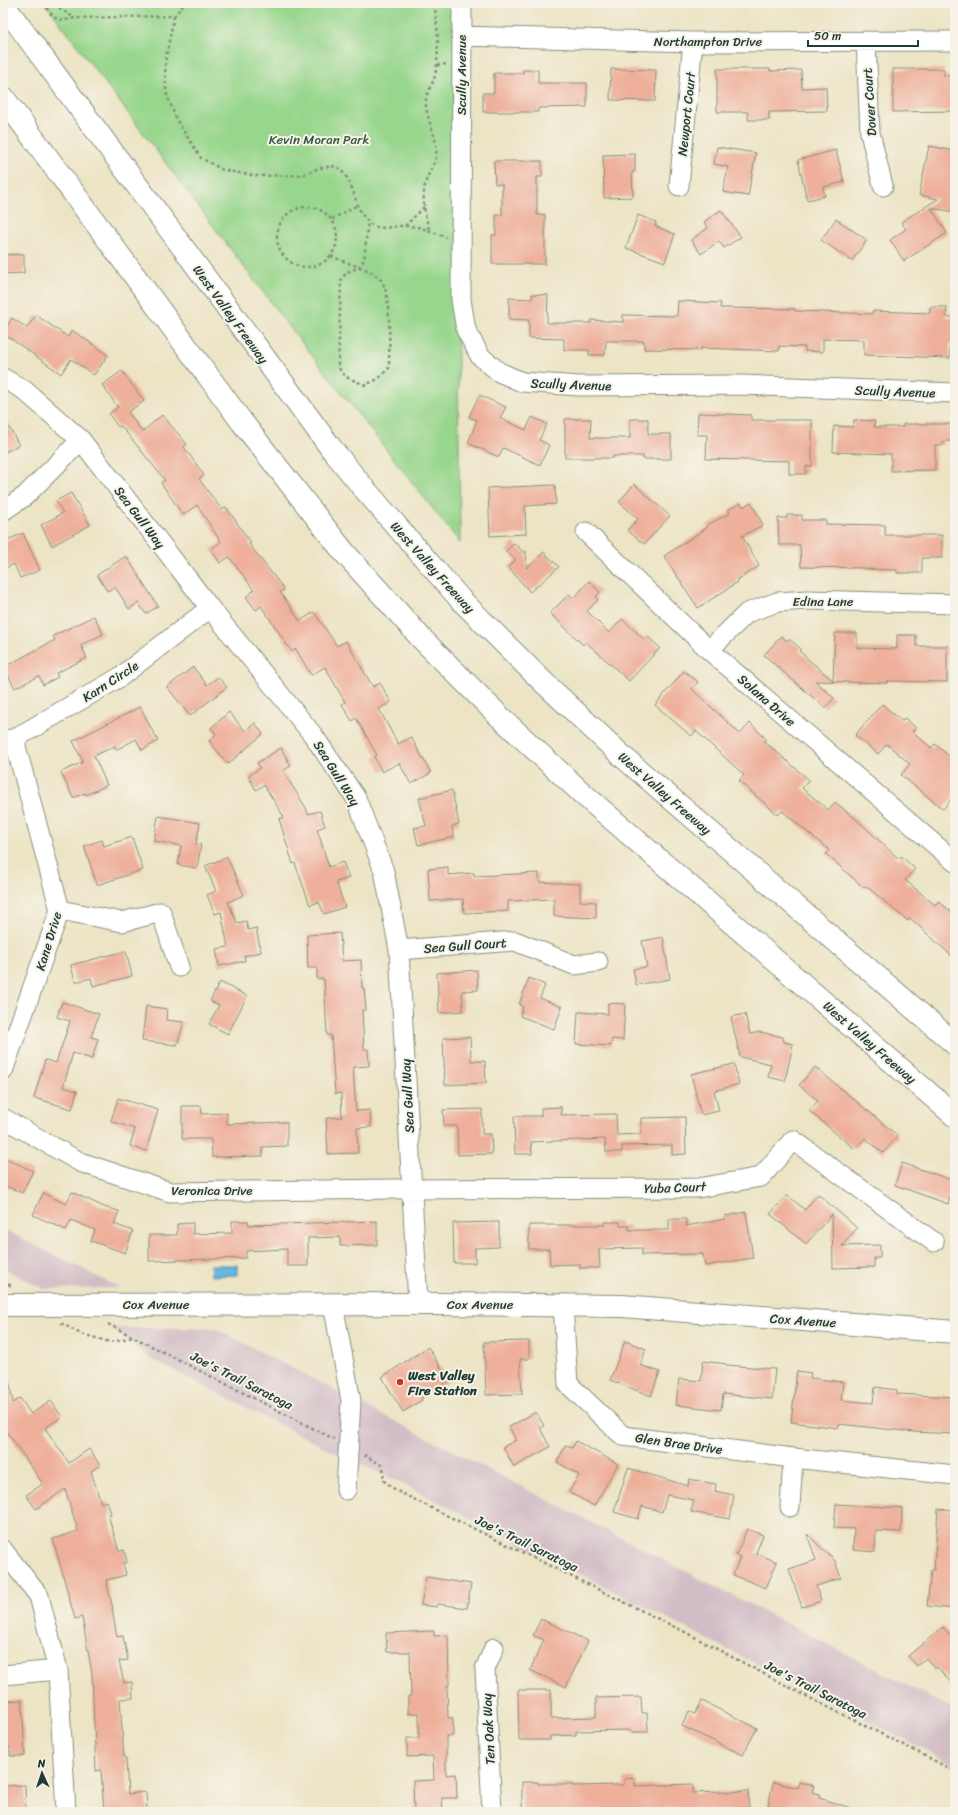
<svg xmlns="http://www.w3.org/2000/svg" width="958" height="1815" font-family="Sriracha,sans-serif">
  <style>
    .industrial { fill: #d2bdc6 }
    .green { fill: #97d68c; stroke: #5b8a60 }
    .water { fill: #65b6e0; stroke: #427a8a }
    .building { fill: #eeb09b }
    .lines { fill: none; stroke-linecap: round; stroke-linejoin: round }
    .minor-casing { stroke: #86907c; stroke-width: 21 }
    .major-casing { stroke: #86907c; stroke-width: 24 }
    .highway-casing { stroke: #86907c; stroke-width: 24 }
    .path { stroke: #86907c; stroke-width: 2.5; stroke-dasharray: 3 3; stroke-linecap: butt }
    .minor { stroke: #fff; stroke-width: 19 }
    .major { stroke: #fff; stroke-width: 22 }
    .highway { stroke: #fff; stroke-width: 22 }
    .poi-dot { fill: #c8321e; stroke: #f7f3e8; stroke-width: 1.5 }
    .labels { text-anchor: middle; stroke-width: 4; stroke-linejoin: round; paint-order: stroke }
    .street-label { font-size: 13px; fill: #1f3d34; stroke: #f7f3e8 }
    .park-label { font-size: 13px; fill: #375c46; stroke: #f7f3e8 }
    .poi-label { font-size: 13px; font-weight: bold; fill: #1f3d34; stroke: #f7f3e8; text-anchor: start }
  </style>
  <rect width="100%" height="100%" fill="#f7f3e8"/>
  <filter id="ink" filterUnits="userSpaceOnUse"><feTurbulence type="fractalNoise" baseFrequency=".025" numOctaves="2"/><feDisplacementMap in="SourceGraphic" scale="8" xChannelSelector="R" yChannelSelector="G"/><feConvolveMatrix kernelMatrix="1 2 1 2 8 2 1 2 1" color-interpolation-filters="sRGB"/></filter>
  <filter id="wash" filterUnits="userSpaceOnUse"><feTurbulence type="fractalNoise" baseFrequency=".012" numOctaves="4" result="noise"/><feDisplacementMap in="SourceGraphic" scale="16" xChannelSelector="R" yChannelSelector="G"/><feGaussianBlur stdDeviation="0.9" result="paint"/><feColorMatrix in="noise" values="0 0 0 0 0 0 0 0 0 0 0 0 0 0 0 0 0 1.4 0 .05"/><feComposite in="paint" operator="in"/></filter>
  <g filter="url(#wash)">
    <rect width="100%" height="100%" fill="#ece4c5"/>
    <path class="industrial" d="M3,1229L120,1288L44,1289L3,1268Z
      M114,1328H214L955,1710V1765L399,1482L321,1446L149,1358Z"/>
    <path class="green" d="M45,3H454L460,543L284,320Z"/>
    <path class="water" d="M210,1265H237V1275L211,1276Z"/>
    <g id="blocks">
      <path class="building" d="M611,69L656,70L655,101L610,100Z
        M717,69H770V71L801,70L802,88L826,87L827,111L769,112V120H748V112H717Z
        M893,69H944V76L955,75V111L893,112Z
        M523,70H538V83H587V107L538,108V112H483V93H494V73H523Z
        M929,146L955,151V212L931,208L947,233L904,261L890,240L906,229L901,222L938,199L919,195Z
        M717,147L756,153L748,196L723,192L728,167L714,164Z
        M836,150L844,182L823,187L825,196L807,200L798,160Z
        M635,154V172H632L633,197L604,198L603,155Z
        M494,161H542V177H537V215H545V264H492V235H496V215H502V184H495Z
        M721,210L741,237L724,248L719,241L701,254L691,240L708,228L704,222Z
        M638,215L656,222L655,226L675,234L665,262L626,248Z
        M836,219L867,240L852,261L821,240Z
        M24,254V273L3,274V255Z
        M532,294L548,295L547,323H591V320L623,322V315L677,316L678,301L721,303L720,308L795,309V311L847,313L872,314V311L930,313V307H947L946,317H955V344H950V358L864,355V340L823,339V352L805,351V347L779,346V351L701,348V350L644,349V341H606L605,355H589V350H564V339L529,338V320L509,319V298L532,299Z
        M36,315L68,337L72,330L108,355L94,375L71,359L61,374L3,333L12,318L27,328Z
        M122,371L144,401L128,412L142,432L162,415L187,444L184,447L204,475L199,479L222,510L226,507L251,543L249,544L284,589L280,592L300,621L314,612L337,646L346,641L373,687L380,683L391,702L379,709L398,744L411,737L431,773L411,784L399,763L382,772L374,757L377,755L356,718L352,721L342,704L345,702L325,667L311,675L296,649L292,652L261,606L256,610L246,597L254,590L229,557L220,563L211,549L221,542L197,505L183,515L161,483L165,480L121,426L118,427L109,414L118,407L102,385Z
        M479,395L506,407L500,418L526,430L532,417L547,424L539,440L549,445L540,465L503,448L499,457L468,443L477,420L469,417Z
        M698,413L751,415V420H812V466H806V474H789V461L706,459L707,435H697Z
        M3,416L19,445L3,453Z
        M565,419H591L590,438H630V419H648V434H671V459H643V456H613V458H565Z
        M854,420L875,421L874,427H903V424H955V441H943V445H935V470L891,471V454L833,452L834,426L853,427Z
        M634,484L670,516L644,544L627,530L638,519L619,502Z
        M555,485L556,504L525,506L526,534L490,536L488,488Z
        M71,493L90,525L52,546L41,525L63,513L56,501Z
        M751,502L763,525L742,536L759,566L737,580L738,582L698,608L664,556L708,527L707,525L730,513L728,510L741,503L743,507Z
        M787,515H802V520H826V524L885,525V535H942V558H922V573H897V570L865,569V568L801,567L800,545H779L778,518H787Z
        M23,533L40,570L20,578L14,564L3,569V542Z
        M514,543L524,553L526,551L527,568L544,552L559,567L530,592L508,567L516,560L506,551Z
        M126,556L158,606L146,614L138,603L129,609L115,587L107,591L97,575Z
        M589,581L600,592L596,597L598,600L587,611L609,633L622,619L644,639L647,636L660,648L629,681L586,642L583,645L550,613L569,594L574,598Z
        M94,616L103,634L81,645L87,658L56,673L58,677L43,685L39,676L15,688L4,667L55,640L53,636Z
        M835,633H857V648L897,649V635H916V646H947V682L887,681V683L815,681L834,698L825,708L764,655L781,636L787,641L789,639L801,649L799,651L833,681Z
        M193,667L207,685L218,677L227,687L190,716L167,687Z
        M684,671L698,682L692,689L740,734L750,723L766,739L764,741L809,780L802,788L828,810L835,802L857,820L899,859L901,856L915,869L905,880L935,905L939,901L955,916V959L910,918L908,921L866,886L864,888L826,854L829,850L782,811L778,815L739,781L744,775L696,731L691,736L655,705Z
        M882,704L902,721L905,718L916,728L912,731L931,748L935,744L955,761V795L943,809L901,775L910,764L887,744L878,754L855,735Z
        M140,707L158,741L142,750L136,739L116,750L115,746L94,756L107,785L86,795L85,793L73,798L61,772L83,762L73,741Z
        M229,712L245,731L255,723L263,734L228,764L209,741L216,734L211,728Z
        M281,748L291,766L283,771L306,808L308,814L320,811L325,826L317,829L329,867L343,862L349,878L336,882L345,907L324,914L319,902L310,905L295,863L293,864L279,819L284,817L264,785L256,790L248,776L260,768L257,763Z
        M452,790L459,824L452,826L454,837L418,845L414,828L426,826L419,798Z
        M158,816L200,823L196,844L201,845L197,868L178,865L181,846L154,841Z
        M132,837L143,870L97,885L84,846L102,840L104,846Z
        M227,857L244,895L228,902L237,923L246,921L248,930L256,928L261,952L244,956L245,961L219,966L216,949L228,947L221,912L215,914L207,895L216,891L205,866Z
        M448,867V875L474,873V876L539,873V882L580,884V901L596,902V918L554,916V899L508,901V911L464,913L463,899L430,901L428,869Z
        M340,933L342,961L361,960L362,988H364L366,1010H362L364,1049H368L369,1066L353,1067L356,1111L370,1110L371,1127L357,1128L358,1153L328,1154L326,1118L342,1117L341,1093L335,1094L331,1035H327L324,979H317V968H308L307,935Z
        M663,937L670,979L636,985L633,969L647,967L642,941Z
        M126,951L132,976L93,986L91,978L75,982L71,965Z
        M477,970L478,990L462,991L463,1011L439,1013L437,973Z
        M529,978L545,985L540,998L562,1007L554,1029L520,1016L523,1007L519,1005Z
        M220,982L247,996L228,1034L209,1024L219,1005L210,1001Z
        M62,1002L99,1014L91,1037L98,1039L92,1059L73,1053L63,1087L77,1091L72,1109L34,1098L45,1060L56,1063L70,1021L57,1017Z
        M608,1003L625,1004L623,1040L612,1039L611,1046L576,1044L578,1012L608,1014Z
        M146,1006L167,1009L166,1020L184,1022L177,1045L142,1041Z
        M745,1014L750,1034L760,1032L783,1037L784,1042L793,1044L785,1081L768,1077L771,1064L740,1057L731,1017Z
        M470,1037L471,1061H485L486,1083L445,1085L443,1038Z
        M734,1064L739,1084L714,1091L719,1111L701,1115L691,1074Z
        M815,1067L898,1136L883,1153L865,1138L855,1149L809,1111L818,1101L799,1085Z
        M118,1098L158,1110L146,1151L130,1146L135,1129L111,1121Z
        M182,1106H201L202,1114L227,1113V1124L287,1122V1146L262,1147L263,1156L212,1157L211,1139H182Z
        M561,1107V1115L616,1114L617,1135L641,1134V1118L685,1117L686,1154L672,1155V1145L622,1146V1152H606L605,1139L531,1142L532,1154H515L514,1116H541V1108Z
        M482,1109V1134H491L492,1154L458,1155L457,1126H444L443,1110Z
        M3,1157L33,1171L22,1193L3,1185Z
        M902,1163L955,1181L948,1204L895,1185Z
        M72,1192L104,1207L119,1211L114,1224L133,1231L125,1253L91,1241L95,1230L71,1220L66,1230L33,1215L43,1193L66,1204Z
        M818,1194L857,1228L842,1246L880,1245V1258H874V1267L833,1268L832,1214L806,1244L770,1214L787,1195L805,1210Z
        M746,1212L753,1258L705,1266L703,1254L642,1255V1248L599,1249L600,1268H580V1264L550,1265L549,1249H529V1225H605V1222H620V1226H629V1230H669V1219H686V1226L725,1219V1216Z
        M232,1221H248L249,1225L377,1221V1245L340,1246V1237L308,1238V1266H287V1249L246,1251V1258L149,1261V1235H177V1224L193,1223V1234L232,1233Z
        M499,1222V1247L475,1248V1263H454L453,1223Z
        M529,1341V1359H520L522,1394L486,1395L484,1342Z
        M625,1341L646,1349L640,1365L660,1372L651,1396L610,1380Z
        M428,1347L449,1381L421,1398L422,1400L403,1412L382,1377Z
        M703,1361L726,1364V1365L775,1369L772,1399L723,1394L721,1410L676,1405L679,1379L701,1381Z
        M797,1371L811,1373L810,1378L843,1382L841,1400L873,1403L875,1387L897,1390V1394L955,1397V1434L914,1432L839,1424L838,1428L791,1422Z
        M3,1379H9L13,1403L20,1398L31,1414L51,1401L62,1417L45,1428L69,1463L89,1449L100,1465L91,1471L101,1503L107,1501L111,1514L108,1515L119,1551L124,1550L127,1562L123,1563L126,1575L106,1580L113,1609H112L117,1637L123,1636L128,1660L119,1661L124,1683L132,1682L133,1698L120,1699L124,1758H126L128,1794L146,1792L147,1810L104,1812L101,1770L96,1771L92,1674L82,1617L75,1619L53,1539L78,1531L65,1489L36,1509L26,1495L43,1484L3,1426Z
        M536,1412L544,1426L540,1428L550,1447L514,1467L503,1447L516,1440L509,1427Z
        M576,1441L618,1464L594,1506L569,1492L579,1475L557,1462L566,1445L572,1448Z
        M628,1468L688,1486L689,1479L716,1484L715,1491L734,1495L730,1519L691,1512L694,1500L667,1495L662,1512L642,1506L638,1519L614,1512Z
        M836,1504L902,1508L901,1532L876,1531L875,1552L853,1550L854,1529L834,1528Z
        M938,1509L955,1510V1609L927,1606L931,1570H934Z
        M747,1529L763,1535L756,1553L777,1562L766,1588L733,1575L740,1557L736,1555Z
        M807,1534L835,1561L841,1578L816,1586L821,1601L802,1607L789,1569L816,1560Z
        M426,1577L471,1584L467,1608L437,1604V1607L421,1605Z
        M541,1619L588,1641L566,1687L530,1670L544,1640L533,1635Z
        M943,1627L955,1641V1687L937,1667L935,1669L926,1658L917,1666L908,1656Z
        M434,1631V1636L448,1635L449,1686H447L448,1718H453V1736H446V1775L456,1774L457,1798H442L443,1812H414L413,1781L434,1780L433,1756L407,1757V1738H419V1713L408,1714V1696H411L410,1652H387L386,1633Z
        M518,1690H551V1718L596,1717V1698L641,1697L642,1713H647L648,1732H630V1730L576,1731V1735L550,1736V1740H519Z
        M22,1700L25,1756H10V1747H3V1701Z
        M702,1701L757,1728L743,1755L682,1726L689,1711L695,1714Z
        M635,1778V1786L693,1784V1793L748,1791L749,1812H522V1782H538V1784H572V1786L624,1785V1779Z
        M773,1782L798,1788L799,1782L814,1786L812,1792L820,1794L819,1798L854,1809V1812H767Z
        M25,1785L26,1812H3V1786Z"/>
    </g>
  </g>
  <g filter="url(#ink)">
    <use href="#blocks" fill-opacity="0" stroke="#86907c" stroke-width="1"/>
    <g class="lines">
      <g class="minor-casing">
        <path id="minor" d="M462,3L461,300L466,330L480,356L499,372L522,382L579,386L740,385L955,393
          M461,36L693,42L955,41
          M866,41L870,133L883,186
          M679,186L693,42
          M3,378L24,390L81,440L210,608L313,735L356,798L384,871L399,950L418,1304
          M3,511L25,496L81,440
          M586,532L709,650L955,862
          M709,650L747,613L777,602L808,600L955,604
          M3,740L14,739L120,677L210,608
          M60,910L122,922L161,912L179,967
          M399,950L515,941L574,965L598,962
          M3,1071L60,910L14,739
          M3,1118L80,1162L170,1192L393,1189L698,1188L761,1177L793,1140L934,1242
          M333,1304L351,1401L346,1490
          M563,1305L568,1384L623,1436L793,1458L955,1475
          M790,1507L793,1458
          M3,1550L39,1596L58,1670L66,1812
          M3,1675L58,1670
          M492,1812L485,1669L494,1648"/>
      </g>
      <g class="major-casing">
        <path id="major" d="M3,1305L435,1304L622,1306L955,1332"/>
      </g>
      <g class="highway-casing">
        <path id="highway" d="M3,4L331,448L361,485L461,600L538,677L622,756L955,1044
          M3,97L242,422L343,551L421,638L499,716L583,794L955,1116"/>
      </g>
      <path class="path" d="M43,3C54,18 56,23 75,18L174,16L185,3
        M56,3L60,9L75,18
        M174,16L165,63L166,92L176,119L201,158L223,170L256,176L302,175L319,168L336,166C359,183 350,208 372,225C380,230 390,227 399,226C418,225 428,230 446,237
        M437,65L447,64
        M277 237a30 30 0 1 1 60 0a30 30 0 1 1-60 0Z
        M332,219L358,205
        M405,226L424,207
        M429,229C424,212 421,195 427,178C430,170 435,164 436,156C439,136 424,118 426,99C427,92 432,85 434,79C440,58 438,24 434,3
        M331,256C343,262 360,266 371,272C374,274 378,277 381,280C392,294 389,348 389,368L378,379L365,385L346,377L338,367L341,280L347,272L358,268L364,260L368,220
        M3,1281L13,1287
        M61,1323L81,1334L110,1342L134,1337
        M108,1324L334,1439
        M364,1455L383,1466L384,1481L397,1491L683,1631L804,1695L955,1771"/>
      <use href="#minor" class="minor"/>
      <use href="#major" class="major"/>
      <use href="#highway" class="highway"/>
    </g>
  </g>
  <circle class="poi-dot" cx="400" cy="1382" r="4"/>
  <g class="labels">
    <g class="street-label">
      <text x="708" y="46">Northampton Drive</text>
      <text transform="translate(461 75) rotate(-90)" y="5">Scully Avenue</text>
      <text transform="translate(869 102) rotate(-94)" y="5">Dover Court</text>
      <text transform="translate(686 114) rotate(-84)" y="5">Newport Court</text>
      <text transform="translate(231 314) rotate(54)" y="5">West Valley Freeway</text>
      <text transform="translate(571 384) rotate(2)" y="5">Scully Avenue</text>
      <text transform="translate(895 391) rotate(2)" y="5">Scully Avenue</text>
      <text transform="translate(140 517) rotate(53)" y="5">Sea Gull Way</text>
      <text transform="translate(433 567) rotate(48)" y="5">West Valley Freeway</text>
      <text x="823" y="606">Edina Lane</text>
      <text transform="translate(110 681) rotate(-33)" y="5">Karn Circle</text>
      <text transform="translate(767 700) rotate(41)" y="5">Solana Drive</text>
      <text transform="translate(337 773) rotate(58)" y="5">Sea Gull Way</text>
      <text transform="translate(665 793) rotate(41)" y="5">West Valley Freeway</text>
      <text transform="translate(48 941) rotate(-73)" y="5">Kane Drive</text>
      <text transform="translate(465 945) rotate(-4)" y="5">Sea Gull Court</text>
      <text transform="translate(870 1042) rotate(41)" y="5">West Valley Freeway</text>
      <text transform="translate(407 1096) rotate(-93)" y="5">Sea Gull Way</text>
      <text transform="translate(675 1187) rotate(-2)" y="5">Yuba Court</text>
      <text x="212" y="1195">Veronica Drive</text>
      <text x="156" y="1309">Cox Avenue</text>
      <text x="480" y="1309">Cox Avenue</text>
      <text transform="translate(803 1320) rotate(4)" y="5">Cox Avenue</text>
      <text transform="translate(242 1380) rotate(27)" y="5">Joe's Trail Saratoga</text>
      <text transform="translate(679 1443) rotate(8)" y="5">Glen Brae Drive</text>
      <text transform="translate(527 1543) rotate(26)" y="5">Joe's Trail Saratoga</text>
      <text transform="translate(816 1689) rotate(27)" y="5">Joe's Trail Saratoga</text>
      <text transform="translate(488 1729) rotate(-93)" y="5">Ten Oak Way</text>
    </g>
    <g class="park-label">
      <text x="319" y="144">Kevin Moran Park</text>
    </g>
    <g class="poi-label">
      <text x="408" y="1380">West Valley<tspan x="408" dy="15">Fire Station</tspan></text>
    </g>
  </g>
  <rect width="958" height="1815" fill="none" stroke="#f7f3e8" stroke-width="16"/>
  <g transform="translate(42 1773) rotate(357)" stroke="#f7f3e8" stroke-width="3" paint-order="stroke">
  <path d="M0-3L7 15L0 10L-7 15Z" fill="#1f3d34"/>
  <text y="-6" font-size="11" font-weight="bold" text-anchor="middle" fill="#1f3d34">N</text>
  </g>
  <path d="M808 40v6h110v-6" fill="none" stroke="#1f3d34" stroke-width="2"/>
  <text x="814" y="40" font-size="12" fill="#1f3d34" stroke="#f7f3e8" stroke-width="3" paint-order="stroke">50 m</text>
</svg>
